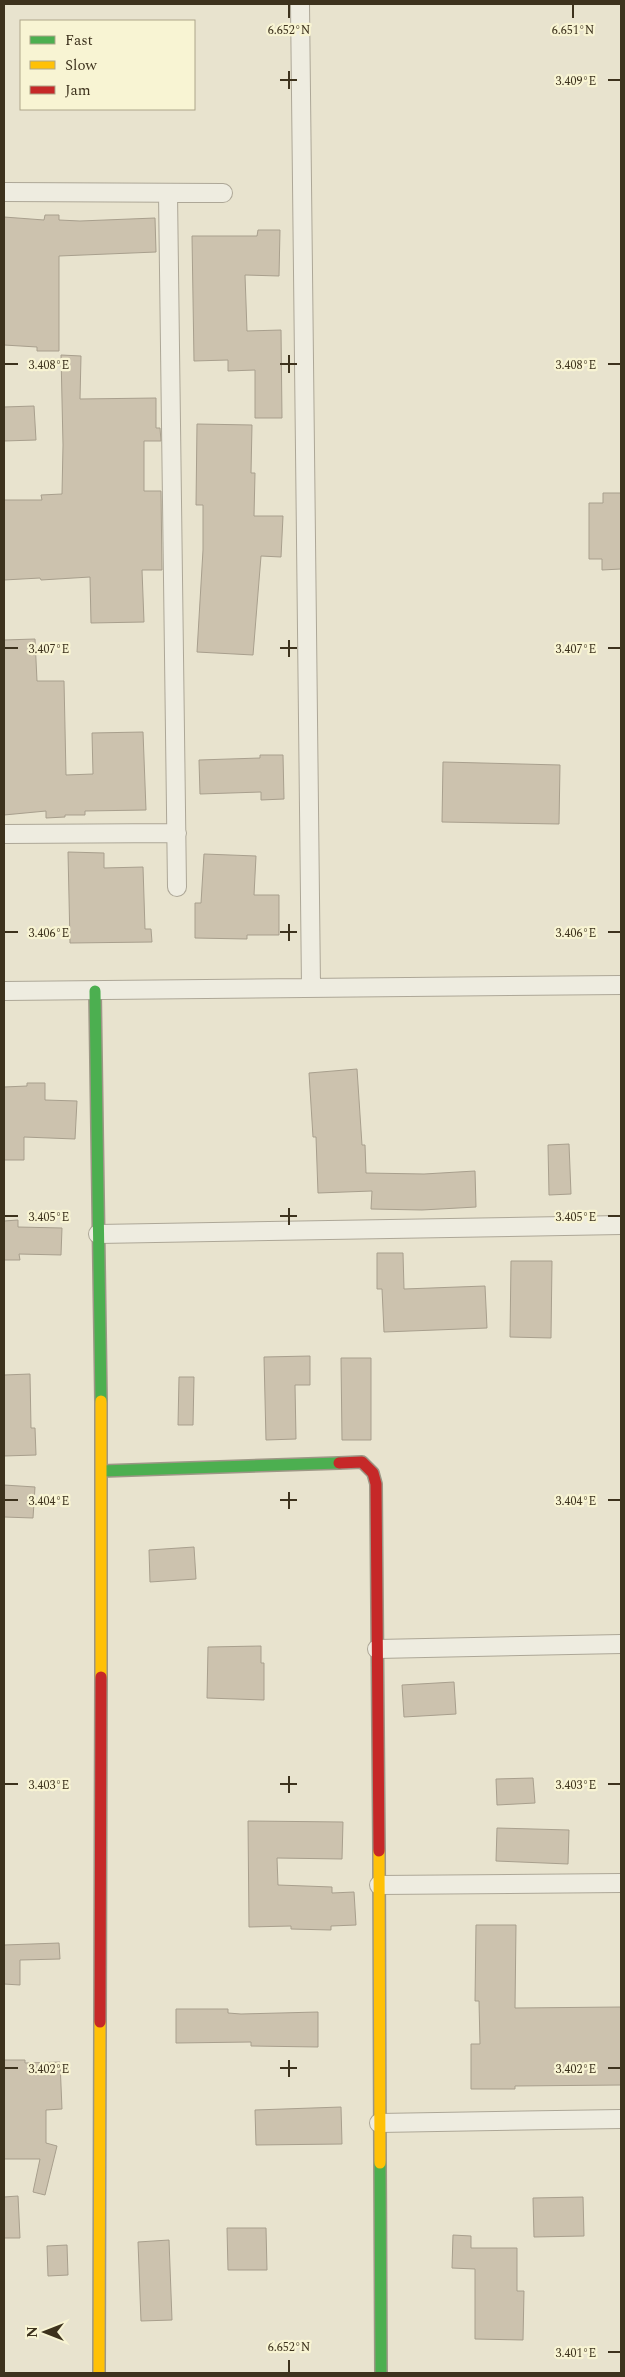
<svg xmlns="http://www.w3.org/2000/svg" width="625" height="2377" font-family="Spectral,serif">
  <style>
    .building { fill: #ccc2ae; stroke: #a89f8d }
    .lines { fill: none; stroke-linecap: round; stroke-linejoin: round }
    .street-casing { stroke: #ada797; stroke-width: 20 }
    .fast-casing { stroke: #9d9786; stroke-width: 14 }
    .slow-casing { stroke: #9d9786; stroke-width: 14 }
    .jam-casing { stroke: #9d9786; stroke-width: 14 }
    .street { stroke: #eeece0; stroke-width: 18 }
    .fast { stroke: #4caf50; stroke-width: 11 }
    .slow { stroke: #ffc107; stroke-width: 11 }
    .jam { stroke: #c62828; stroke-width: 11 }
    .ticks { fill: none; stroke: #3d321d; stroke-width: 2 }
    .ticks-label { font-size: 12px; text-anchor: middle; fill: #3d321d; stroke: #f8f4d3; stroke-width: 4.5; stroke-linejoin: round; paint-order: stroke }
  </style>
  <rect width="100%" height="100%" fill="#e8e3ce"/>
  <path class="building" d="M45,215H59V220L80,221L155,218L156,252L59,256V351H37V347L4,345V217L44,220Z
    M258,230H280L279,276L245,275L247,331L281,330L282,418H255V370L228,371V360L194,361L192,236H257Z
    M61,355L81,356L80,399L156,398V428H160L161,441H144V491H161L162,570H142L144,622L91,623L90,577L41,580L40,578L4,580V500H42L41,495L62,494L63,445Z
    M34,406L36,440L4,441V407Z
    M197,424L252,425L251,473H255L254,516H283L281,557L261,556L253,655L197,652L203,550V505H196Z
    M603,493H621V569L602,570V559H589V503H603Z
    M35,639L37,681H64L66,775L93,774L92,733L143,732L146,810L85,811V815H65V817L46,818V811L4,815V640Z
    M260,755H283L284,799L261,800V792L200,794L199,760L260,758Z
    M443,762L560,765L559,824L442,822Z
    M68,852L104,853V868L143,867L145,929H151L152,942L70,943Z
    M204,854L256,856L254,895H279V935H247V939L195,938V903H201Z
    M357,1069L362,1145H365L366,1173L424,1174L475,1171L476,1207L422,1210L371,1209L372,1191L318,1193L316,1137H313L309,1073Z
    M27,1083H45V1100L77,1101L75,1139L24,1137V1160H4V1087L27,1086Z
    M569,1144L571,1194L549,1195L548,1145Z
    M18,1220V1227L62,1228L61,1255L19,1254L20,1260H4V1221Z
    M377,1253H403L404,1289L485,1286L487,1328L384,1332L382,1289H377Z
    M511,1261H552L551,1338L510,1337Z
    M310,1356V1385H295L296,1439L266,1440L264,1357Z
    M341,1358H371V1440H342Z
    M30,1374L31,1428H35L36,1455L4,1456V1375Z
    M179,1377H194L193,1425H178Z
    M4,1485L35,1487L33,1518L4,1517Z
    M194,1547L196,1579L150,1582L149,1550Z
    M261,1646V1663H264V1700L207,1698L208,1647Z
    M454,1682L456,1714L404,1717L402,1685Z
    M533,1778L535,1803L497,1805L496,1779Z
    M248,1821L343,1822L342,1859L277,1858L278,1885L332,1887V1893L354,1892L356,1925L331,1926V1930L291,1929V1926L249,1927Z
    M497,1828L569,1830L568,1864L496,1861Z
    M476,1925H516L515,2008L621,2007V2085L515,2086V2089H471V2044H480L479,2001H475Z
    M59,1943L60,1959L20,1960V1985L4,1984V1945Z
    M176,2009H228V2013L241,2014L318,2012V2047L251,2046V2042L176,2043Z
    M4,2060H25V2063L60,2062L62,2109L46,2110V2143L57,2146L45,2195L33,2192L40,2159H4Z
    M341,2107L342,2144L256,2145L255,2110Z
    M18,2196L20,2238H4V2197Z
    M583,2197L584,2236L534,2237L533,2198Z
    M227,2228H266L267,2270H228Z
    M453,2235L471,2236V2248H517V2291H524L523,2340L475,2339V2269L452,2268Z
    M169,2240L172,2320L141,2321L138,2242Z
    M67,2245L68,2275L48,2276L47,2246Z"/>
  <g class="lines">
    <g class="street-casing">
      <path id="street" d="M300,4L311,987
        M4,192L223,193
        M168,193L177,887
        M4,834L177,833
        M4,991L621,985
        M98,1234L621,1225
        M377,1649L621,1644
        M379,1885L621,1883
        M379,2123L621,2119"/>
    </g>
    <g class="fast-casing">
      <path id="fast" d="M95,991L101,1401
        M102,1471L339,1463
        M380,2163L381,2373"/>
    </g>
    <g class="slow-casing">
      <path id="slow" d="M101,1401V1677
        M379,1851L380,2163
        M99,2373L100,2022"/>
    </g>
    <g class="jam-casing">
      <path id="jam" d="M339,1463L362,1462L373,1473L376,1484L379,1851
        M100,2022L101,1677"/>
    </g>
    <use href="#street" class="street"/>
    <use href="#fast" class="fast"/>
    <use href="#slow" class="slow"/>
    <use href="#jam" class="jam"/>
  </g>
  <path class="ticks" d="M289,5V18M573,5V18M289,71V89M280,80H297M608,80H620M289,355V373M5,364H18M280,364H297M608,364H620M289,640V657M5,648H18M280,648H297M608,648H620M289,924V941M5,932H18M280,932H297M608,932H620M289,1208V1225M5,1216H18M280,1216H297M608,1216H620M289,1492V1509M5,1500H18M280,1500H297M608,1500H620M289,1776V1793M5,1784H18M280,1784H297M608,1784H620M289,2060V2077M5,2068H18M280,2068H297M608,2068H620M608,2352H620M289,2360V2372"/>
  <g class="ticks-label">
    <text x="289" y="34">6.652°N</text>
    <text x="573" y="34">6.651°N</text>
    <text x="576" y="85">3.409°E</text>
    <text x="576" y="369">3.408°E</text>
    <text x="49" y="369">3.408°E</text>
    <text x="576" y="653">3.407°E</text>
    <text x="49" y="653">3.407°E</text>
    <text x="576" y="937">3.406°E</text>
    <text x="49" y="937">3.406°E</text>
    <text x="576" y="1221">3.405°E</text>
    <text x="49" y="1221">3.405°E</text>
    <text x="576" y="1505">3.404°E</text>
    <text x="49" y="1505">3.404°E</text>
    <text x="49" y="1789">3.403°E</text>
    <text x="576" y="1789">3.403°E</text>
    <text x="49" y="2073">3.402°E</text>
    <text x="576" y="2073">3.402°E</text>
    <text x="289" y="2351">6.652°N</text>
    <text x="576" y="2357">3.401°E</text>
  </g>
  <rect width="625" height="2377" fill="none" stroke="#3d321d" stroke-width="10"/>
  <rect x="20" y="20" width="175" height="90" fill="#f8f4d3" stroke="#ada68a"/>
  <rect x="30" y="36" width="25" height="8" fill="#4caf50" stroke="#ada68a"/>
  <text x="65" y="45" font-size="15" fill="#3d321d">Fast</text>
  <rect x="30" y="61" width="25" height="8" fill="#ffc107" stroke="#ada68a"/>
  <text x="65" y="70" font-size="15" fill="#3d321d">Slow</text>
  <rect x="30" y="86" width="25" height="8" fill="#c62828" stroke="#ada68a"/>
  <text x="65" y="95" font-size="15" fill="#3d321d">Jam</text>
  <g transform="translate(45 2332) rotate(270)" stroke="#f8f4d3" stroke-width="4" paint-order="stroke">
  <path d="M0-4L9 19L0 12L-9 19Z" fill="#3d321d"/>
  <text y="-8" font-size="14" font-weight="bold" text-anchor="middle" fill="#3d321d">N</text>
  </g>
</svg>
